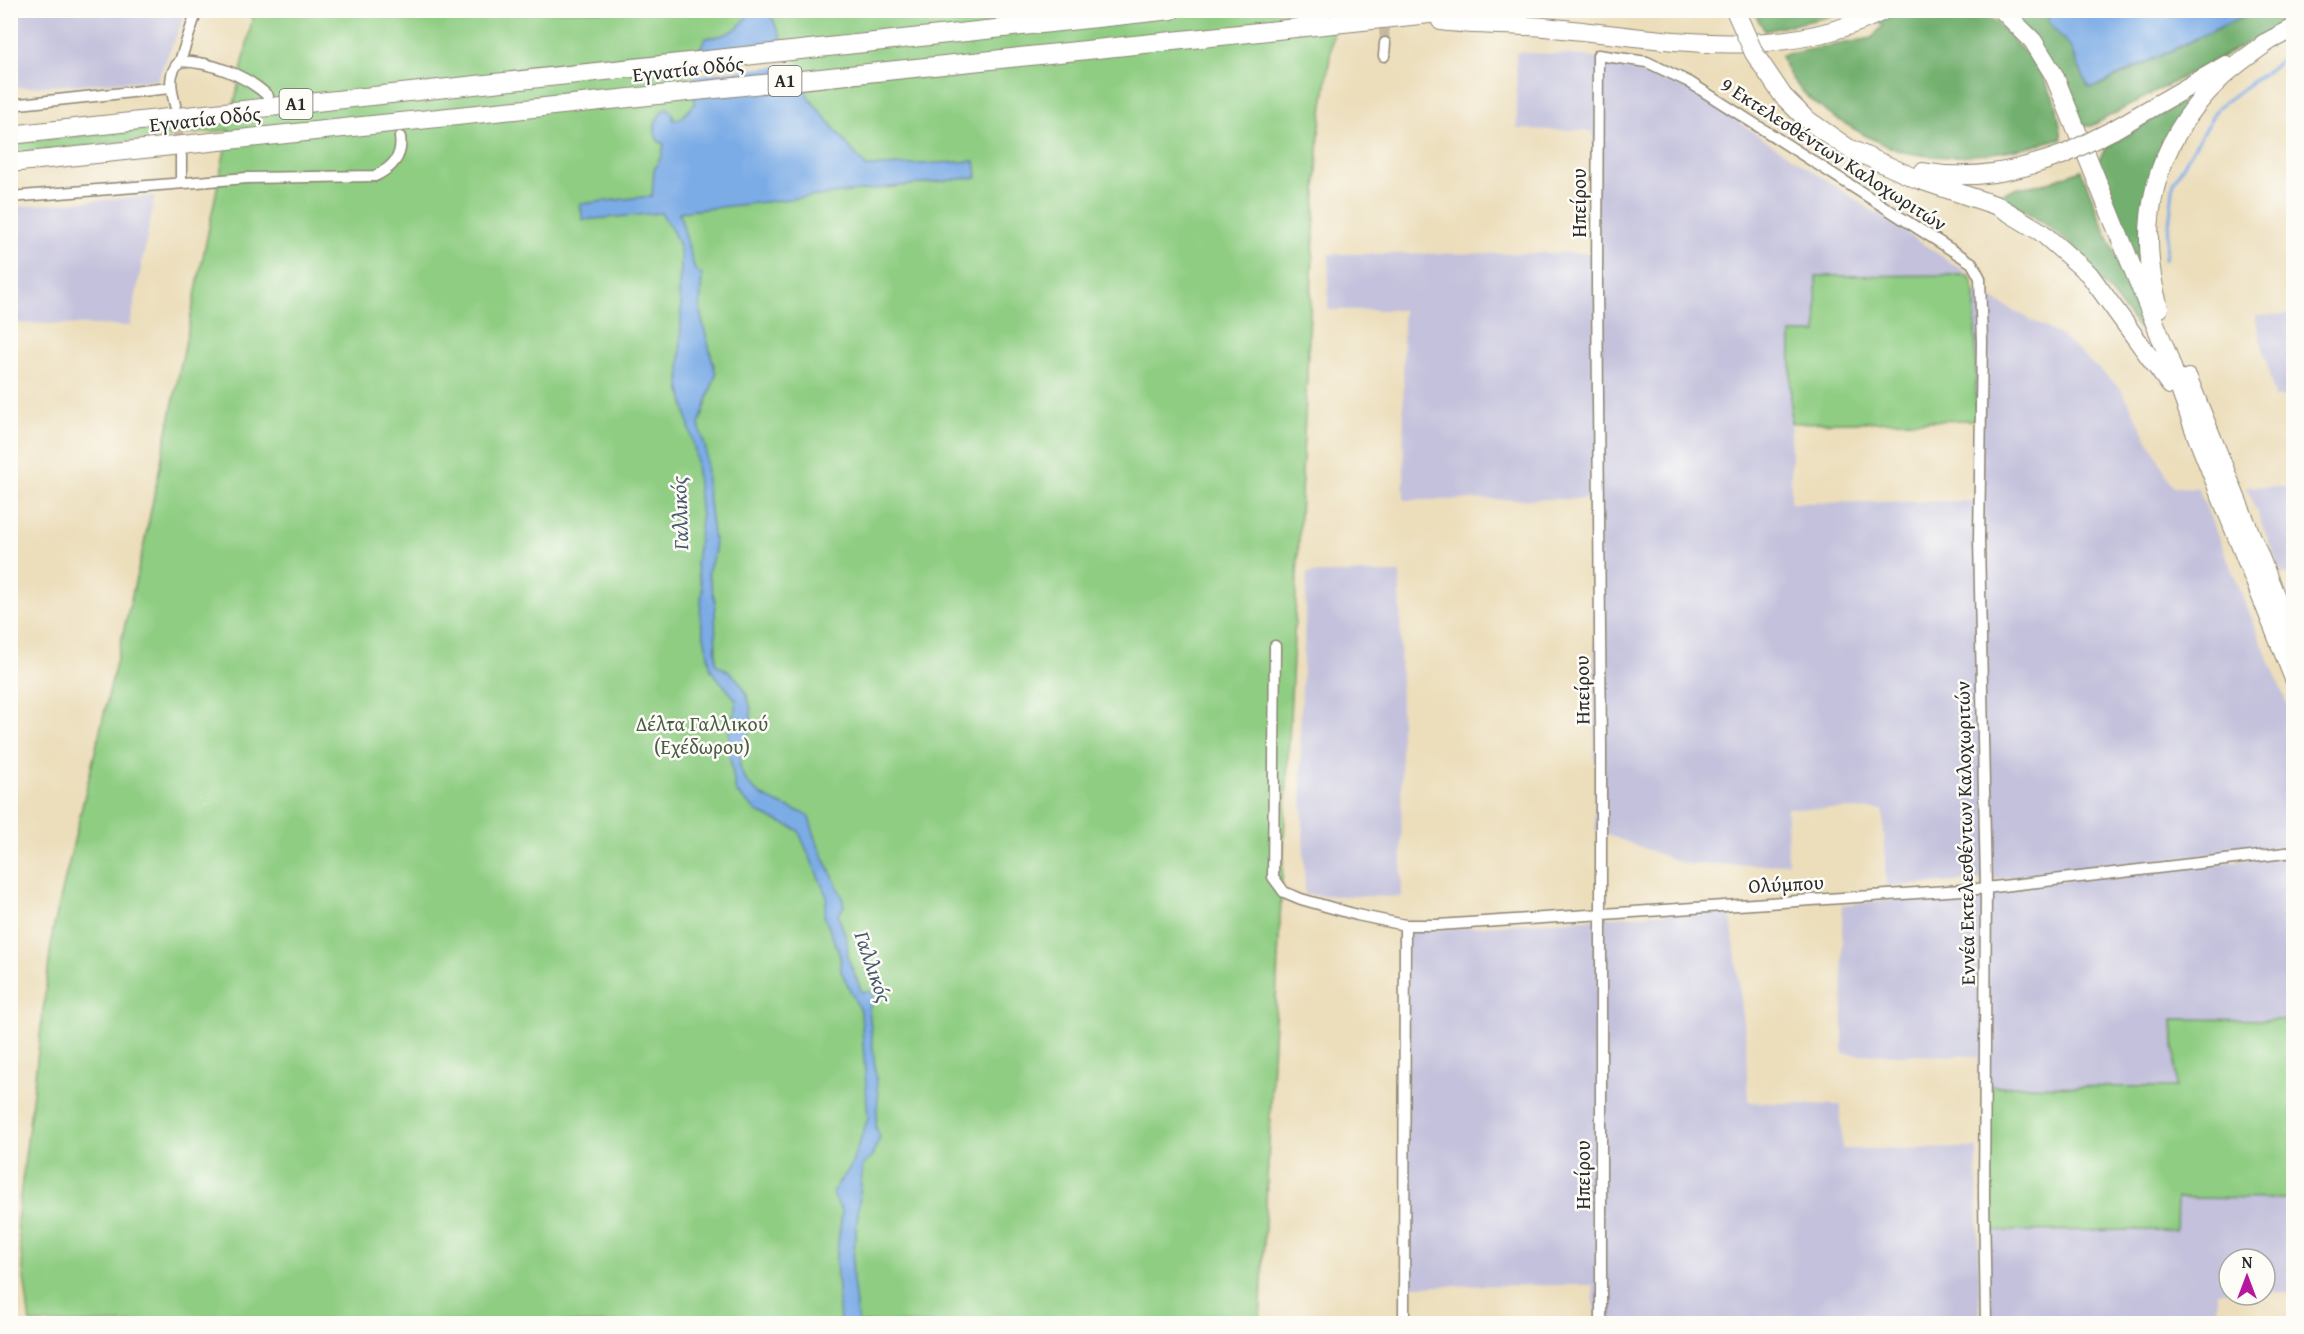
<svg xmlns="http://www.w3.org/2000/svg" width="2304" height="1334" font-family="'Gentium Book Plus',serif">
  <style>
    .industrial { fill: #c3c1db }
    .green { fill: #8fcd82; stroke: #5d7c56; stroke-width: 1.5 }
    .forest { fill: #73b070; stroke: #4f6e4e; stroke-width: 1.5 }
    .water { fill: #7bace6; stroke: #536c88; stroke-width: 1.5 }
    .pier { fill: #ecdebb }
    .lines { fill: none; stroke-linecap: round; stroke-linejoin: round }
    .stream { stroke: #7bace6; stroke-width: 3 }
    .minor-tunnel { stroke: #c5ba9e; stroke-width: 10; stroke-dasharray: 10 5; stroke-linecap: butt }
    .minor-casing { stroke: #8c8473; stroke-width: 13 }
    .motorway-casing { stroke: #8c8473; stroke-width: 20 }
    .minor { stroke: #fff; stroke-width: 10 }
    .motorway { stroke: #fff; stroke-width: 18 }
    .motorway-bridge-casing { stroke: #8c8473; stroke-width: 20; stroke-linecap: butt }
    .motorway-bridge { stroke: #fff; stroke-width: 18 }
    .labels { text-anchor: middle; stroke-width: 5; stroke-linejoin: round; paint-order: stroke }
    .shield { fill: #fdfcf7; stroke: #6a6a68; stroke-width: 1.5 }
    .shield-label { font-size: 18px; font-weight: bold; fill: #2b2b2b }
    .street-label { font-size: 20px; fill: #2b2b2b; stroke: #fdfcf7 }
    .park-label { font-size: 20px; fill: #495c45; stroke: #fdfcf7 }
    .water-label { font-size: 21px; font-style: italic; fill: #47586c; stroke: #fdfcf7 }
  </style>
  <rect width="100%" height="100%" fill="#fdfcf7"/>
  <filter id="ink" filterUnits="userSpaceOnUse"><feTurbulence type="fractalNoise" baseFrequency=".0167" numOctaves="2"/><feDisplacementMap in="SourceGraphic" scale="12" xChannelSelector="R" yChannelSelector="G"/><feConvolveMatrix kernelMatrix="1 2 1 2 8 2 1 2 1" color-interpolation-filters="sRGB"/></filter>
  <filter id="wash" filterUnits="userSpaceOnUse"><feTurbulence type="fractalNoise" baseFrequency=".008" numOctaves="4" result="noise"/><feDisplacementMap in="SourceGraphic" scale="24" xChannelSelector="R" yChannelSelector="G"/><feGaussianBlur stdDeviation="1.35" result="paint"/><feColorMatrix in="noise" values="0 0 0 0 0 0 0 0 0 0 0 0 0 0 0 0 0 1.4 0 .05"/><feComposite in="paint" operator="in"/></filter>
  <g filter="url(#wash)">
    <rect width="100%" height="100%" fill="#ecdebb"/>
    <path class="industrial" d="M11,10H187V11L157,80L11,88Z
      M1516,52L1587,56L1687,88L1970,275L1816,276L1817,333H1791V503L1976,501L1975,294L1987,296L2061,336L2122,390L2173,487L2198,488L2293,718V845L1997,879L1886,887L1883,810L1787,808L1788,862L1771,865L1685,864L1595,830L1594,499L1404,500L1403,310H1328L1329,254L1593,253V131L1517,129Z
      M155,196L130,326L11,323V207Z
      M2293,314V397H2275L2255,316Z
      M2246,486L2293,487V574H2282Z
      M1307,573H1400L1402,897L1305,895L1300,732Z
      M2293,855V1020L2174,1019L2176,1087L1979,1086L1978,1056L1843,1054L1842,905Z
      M1730,909L1746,1040L1748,1102L1841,1105L1842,1149L1977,1148L1980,1323H1595L1593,1285L1407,1286V939L1412,931Z
      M2176,1198L2293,1199V1292H2265V1259H2229V1292H2217V1323H1989L1988,1231L2176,1230Z"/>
    <path class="green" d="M254,11H1381L1336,15L1319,133L1260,1323H30L17,1222L53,930L144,544L229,130L11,154L10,143L231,119Z
      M1970,275L1975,294L1976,420L1791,423V333H1817L1816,276Z
      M2173,1019L2293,1020V1199L2177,1198L2176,1230L1988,1231L1989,1086L2176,1087Z"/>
    <path class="forest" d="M1753,11V10L1855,11L1765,31Z
      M1873,11H1977L1995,21L2038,67L2056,103L2062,138C2014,151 1958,163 1908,153C1883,148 1859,131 1837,119C1813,104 1789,84 1781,55L1872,38L1883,26Z
      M2010,11H2051L2048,15L2050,24L2070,47L2088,86H2098L2254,11H2293L2294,18L2091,126H2083Z
      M2192,96L2195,97L2141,224L2140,255L2136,258L2096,164L2106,148Z
      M2081,170L2107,236L2147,327L2144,330L2139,329L2073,246L2045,224L2003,197L2002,194L2015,188L2043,184Z"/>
    <path class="water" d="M2051,10H2254V11L2092,88L2088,86L2070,47L2050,24L2048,15Z
      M749,11H769L809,98L866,167L975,161L977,177L679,212L695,270L702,275L700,312L716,374L699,425L706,450L707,485L715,551L708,572L715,601L716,664C722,668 730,671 735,677C748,690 754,711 750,728C746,744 735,756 742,773C752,798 786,806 808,815L818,845L842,896L844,906L838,915L847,940L848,959L862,992L869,991L874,997L869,1009L878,1097L876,1128L880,1137L871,1158L863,1165L852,1271L858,1323H840L836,1259L842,1212L832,1192L850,1168L868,1118L861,1013L841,971L840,956L824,916L827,897L798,830L757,812L736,792L728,748L730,722L736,710V700L711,670L700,616L702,590L696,564L701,519L695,452L680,386L681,304C675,289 683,272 681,256C679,240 670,226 661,213L583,220L580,204L652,196L654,170L662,155L664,144L658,141C651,129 656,119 664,109L668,108L673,114V120L680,119L695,104C693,81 692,58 706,38C726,36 741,31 749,11Z"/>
    <path class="pier" d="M787,43L797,64L690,76L695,53Z"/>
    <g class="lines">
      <path class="stream" d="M2165,260L2174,181L2218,107L2294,51"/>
    </g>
  </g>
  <g filter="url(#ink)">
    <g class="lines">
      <path class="minor-tunnel" d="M1383,14L1385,43
        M176,114L180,149"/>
      <g class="minor-casing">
        <path id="minor" d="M1384,56L1385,43
          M180,61L197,10
          M10,105L170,88
          M175,105C171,88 167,74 180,61C211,62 246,75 268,96
          M181,182V156
          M10,197L247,178L375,176C392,168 403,157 400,137
          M1275,646L1273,877L1284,892L1301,899L1357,915L1405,925H1438L1977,889L2294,852
          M1404,1324L1405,925
          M1601,1324V745L1597,283L1598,55L1647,62L1689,82L1972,263L1980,278L1982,342L1979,539L1986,888L1984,1196L1986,1324"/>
      </g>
      <g class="motorway-casing">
        <path id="motorway" d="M2002,10L2033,41L2054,75L2165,348L2197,437L2294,679
          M1441,21C1478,26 1516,24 1554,28C1664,39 1782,64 1885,10
          M2263,44L2294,28
          M1783,96L1806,119L1848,148L1917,179L1998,206L2041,232L2089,274L2170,385
          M2113,130L2226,65
          M10,135L1172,10
          M10,163L1468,10
          M1923,172C1973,181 2018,171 2065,154
          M2159,308C2135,223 2154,144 2218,81C2234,65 2254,52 2272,39
          M2188,378L2294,642"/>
      </g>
      <use href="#minor" class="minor"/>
      <use href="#motorway" class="motorway"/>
      <g class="motorway-bridge-casing">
        <path id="motorway-bridge" d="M1735,10L1754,53L1783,96
          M2065,154L2113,130"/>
      </g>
      <use href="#motorway-bridge" class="motorway-bridge"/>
    </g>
  </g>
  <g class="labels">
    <g class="shield">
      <rect x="768.5" y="66" width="33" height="30" rx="4.5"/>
      <rect x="279.5" y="89" width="33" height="30" rx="4.5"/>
    </g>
    <g class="shield-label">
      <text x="785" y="87">Α1</text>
      <text x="296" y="110">Α1</text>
    </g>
    <g class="street-label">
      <text transform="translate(688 69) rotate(-6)" y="7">Εγνατία Οδός</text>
      <text transform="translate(205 119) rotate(-6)" y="7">Εγνατία Οδός</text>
      <text transform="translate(1834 154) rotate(33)" y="7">9 Εκτελεσθέντων Καλοχωριτών</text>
      <text transform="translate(1579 203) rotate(-90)" y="7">Ηπείρου</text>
      <text transform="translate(1582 690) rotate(-91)" y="7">Ηπείρου</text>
      <text transform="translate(1965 833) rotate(-91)" y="7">Εννέα Εκτελεσθέντων Καλοχωριτών</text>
      <text transform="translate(1786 884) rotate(-3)" y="7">Ολύμπου</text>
      <text transform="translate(1583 1175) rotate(-90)" y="7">Ηπείρου</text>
    </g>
    <g class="park-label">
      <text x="702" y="731">Δέλτα Γαλλικού<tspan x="702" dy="23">(Εχέδωρου)</tspan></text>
    </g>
    <g class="water-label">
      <text transform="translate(680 513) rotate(-92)" y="7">Γαλλικός</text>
      <text transform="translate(873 967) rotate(71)" y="7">Γαλλικός</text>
    </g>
  </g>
  <rect width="2304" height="1334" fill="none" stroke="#fdfcf7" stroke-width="36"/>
  <g transform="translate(2247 1277)"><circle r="28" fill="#fdfcf7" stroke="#a9a8a5" stroke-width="1.5"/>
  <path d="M0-4.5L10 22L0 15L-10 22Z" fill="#b5179e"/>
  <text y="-9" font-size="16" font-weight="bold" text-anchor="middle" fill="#2b2b2b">N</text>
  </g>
</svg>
